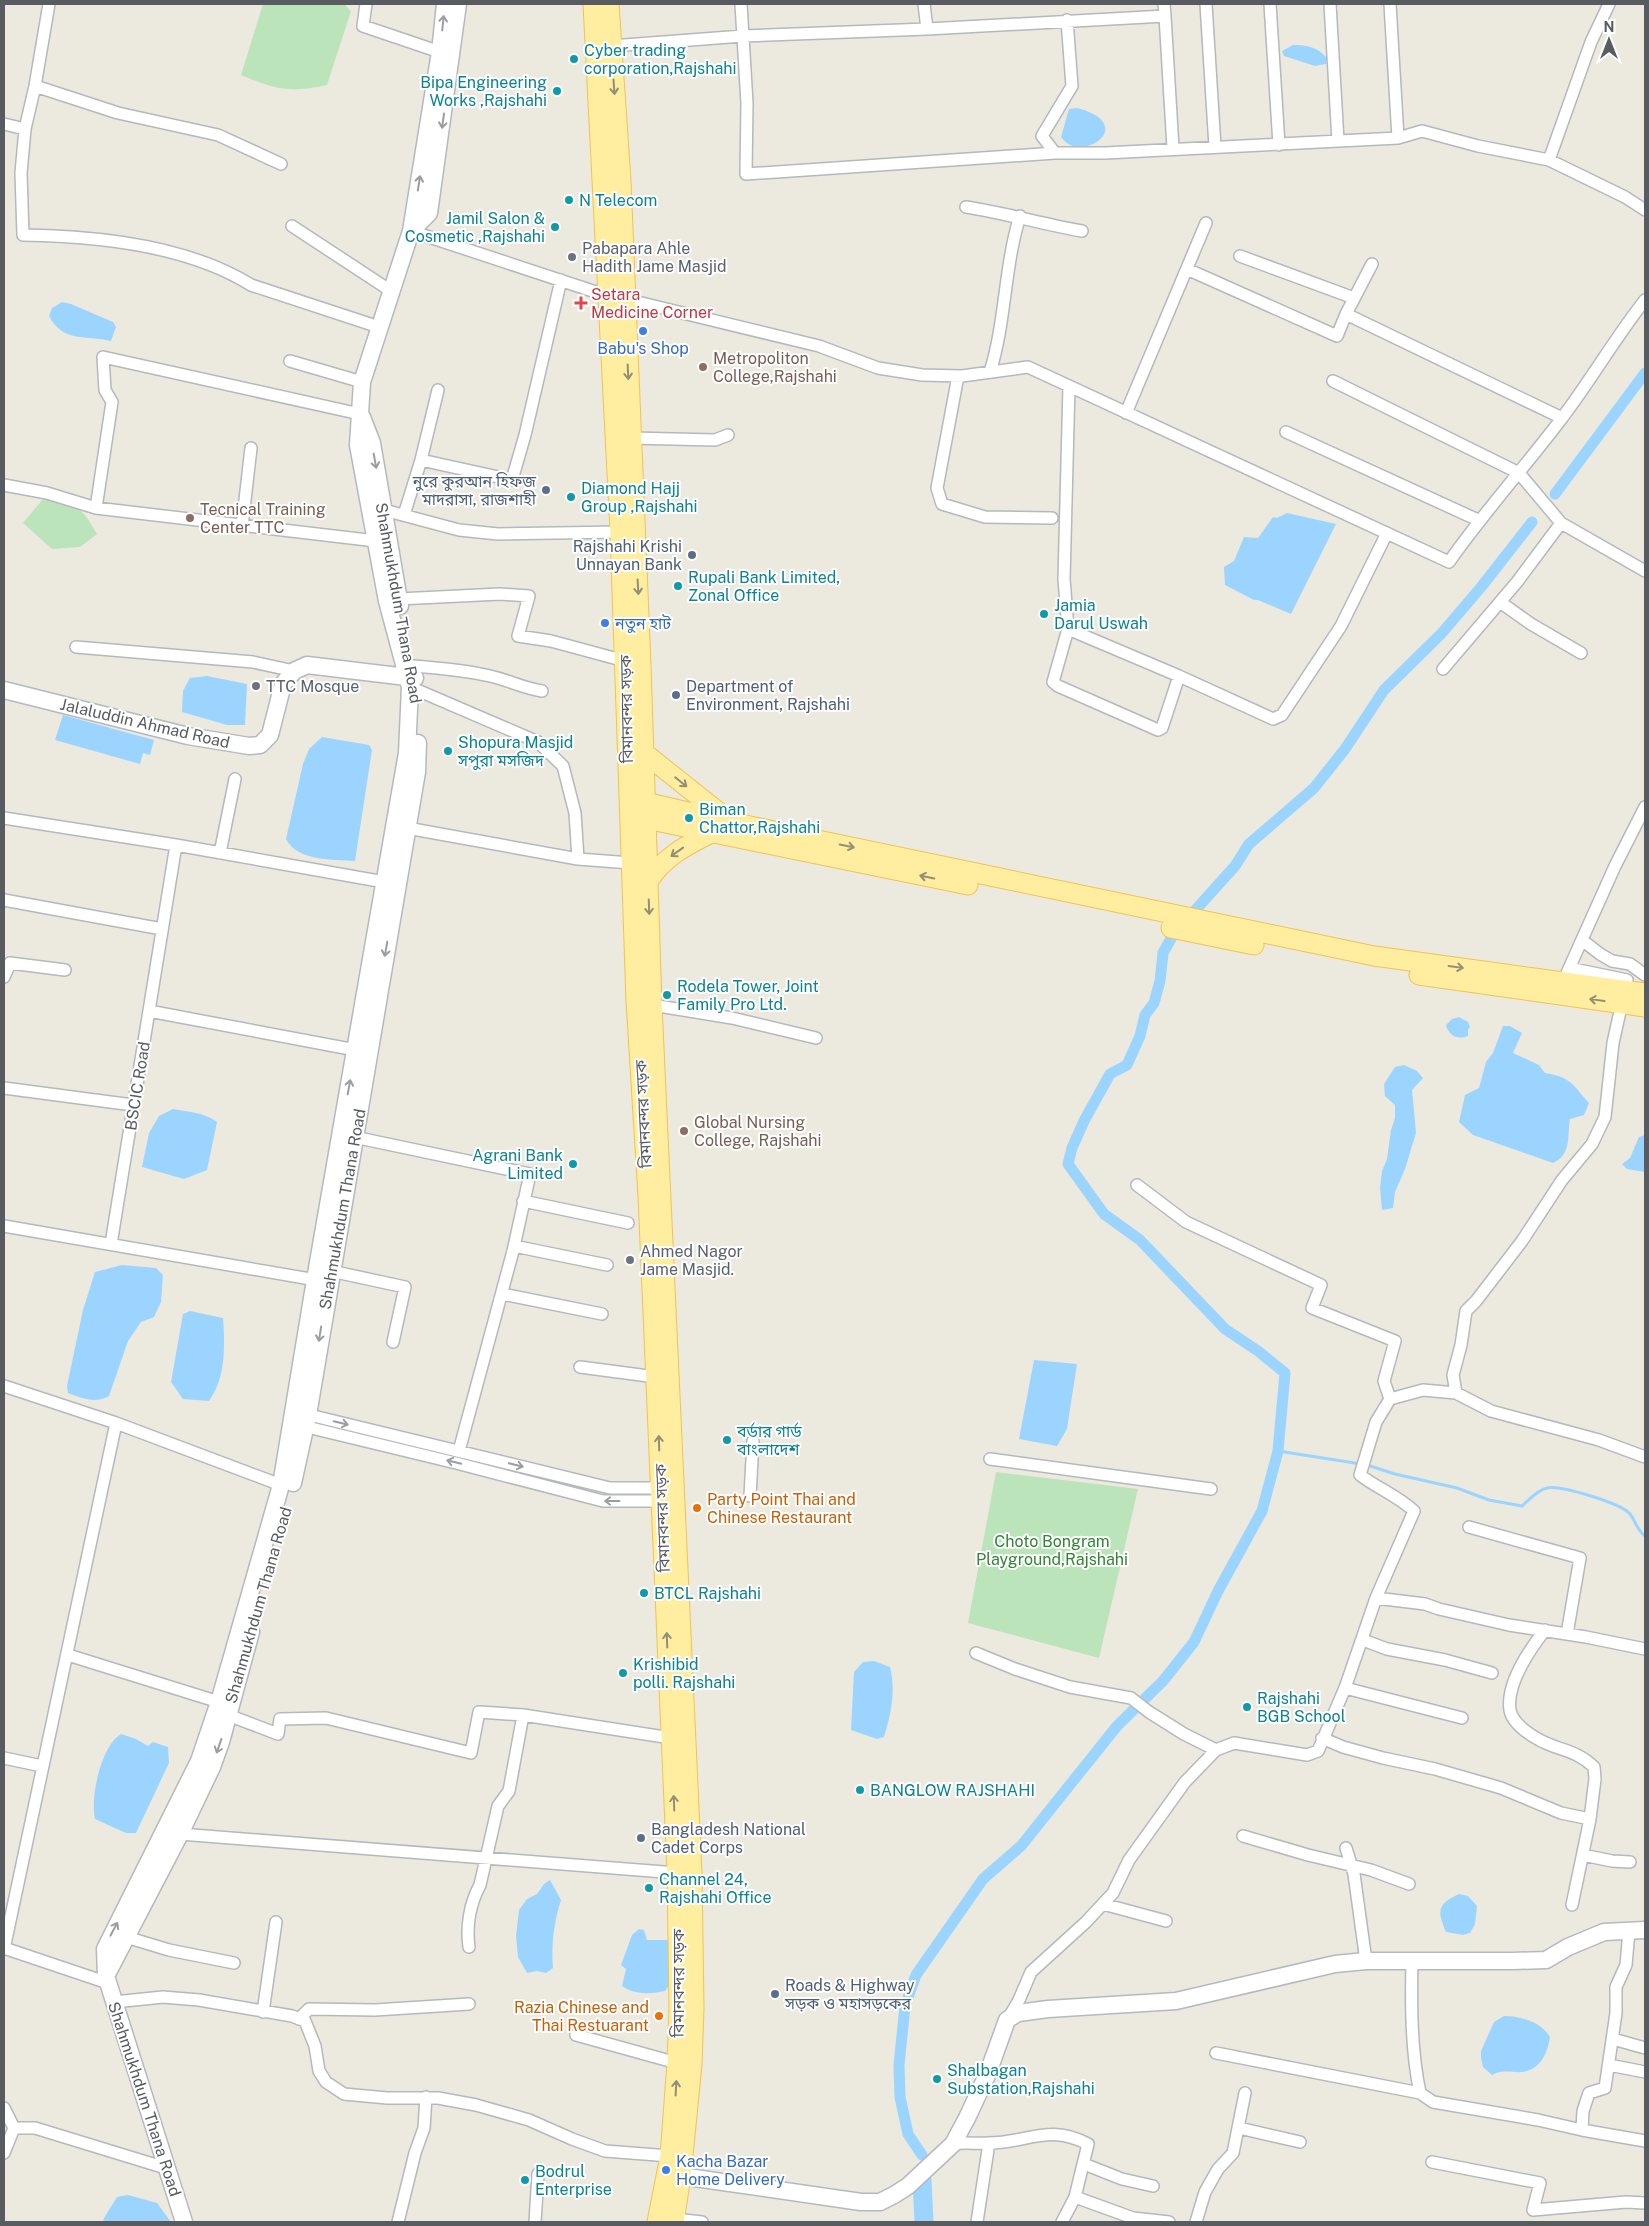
<svg xmlns="http://www.w3.org/2000/svg" width="1649" height="2226" font-family="'Public Sans','Noto Sans Bengali',sans-serif">
  <style>
    .green { fill: #bbe4ba }
    .water { fill: #9bd5ff }
    .lines { fill: none; stroke-linecap: round; stroke-linejoin: round }
    .stream { stroke: #9bd5ff; stroke-width: 3 }
    .canal { stroke: #9bd5ff; stroke-width: 11 }
    .river { stroke: #9bd5ff; stroke-width: 19 }
    .street-casing { stroke: #b5b8bc; stroke-width: 14 }
    .secondary-casing { stroke: #b5b9be; stroke-width: 19 }
    .primary-casing { stroke: #f2c252; stroke-width: 21 }
    .street { stroke: #fff; stroke-width: 11 }
    .secondary { stroke: #fff; stroke-width: 16 }
    .primary { stroke: #ffeea0; stroke-width: 19 }
    .oneway { stroke: #9b9da0 }
    .oneway2 { stroke: #928f76 }
    .culture-dot { fill: #0f9aa8; stroke: #fff; stroke-width: 2 }
    .worship-dot { fill: #6b7280; stroke: #fff; stroke-width: 2 }
    .health-dot { fill: #e0444e; stroke: #fff; stroke-width: 2 }
    .shop-dot { fill: #3f7fe0; stroke: #fff; stroke-width: 2 }
    .education-dot { fill: #8d6e63; stroke: #fff; stroke-width: 2 }
    .service-dot { fill: #5c6f8a; stroke: #fff; stroke-width: 2 }
    .food-dot { fill: #e8710a; stroke: #fff; stroke-width: 2 }
    .labels { text-anchor: middle; stroke-width: 4; stroke-linejoin: round; paint-order: stroke }
    .culture-label { font-size: 16px; fill: #0d838f; stroke: #fff; text-anchor: start }
    .worship-label { font-size: 16px; fill: #5b616d; stroke: #fff; text-anchor: start }
    .health-label { font-size: 16px; fill: #be3a42; stroke: #fff; text-anchor: start }
    .shop-label { font-size: 16px; fill: #366cbe; stroke: #fff; text-anchor: start }
    .education-label { font-size: 16px; fill: #785e54; stroke: #fff; text-anchor: start }
    .service-label { font-size: 16px; fill: #4e5e75; stroke: #fff; text-anchor: start }
    .street-label { font-size: 16px; fill: #585c60; stroke: #fff }
    .food-label { font-size: 16px; fill: #c56008; stroke: #fff; text-anchor: start }
    .park-label { font-size: 16px; fill: #338436; stroke: #fff }
  </style>
  <rect width="100%" height="100%" fill="#ece9df"/>
  <path class="green" d="M263,4H344L351,11L327,85C290,93 276,90 241,75Z
    M43,499C77,504 80,505 97,534L80,547L52,549L23,523Z
    M996,1472L1138,1489L1099,1658L968,1623Z"/>
  <path class="water" d="M1293,45C1308,45 1317,47 1327,58L1326,64L1315,66L1284,56L1282,51Z
    M1077,108C1140,124 1081,166 1061,137L1069,109Z
    M62,302L71,304L113,322L116,327L111,341C86,335 63,343 49,316L52,308Z
    M1287,513L1336,524L1291,614L1258,600H1254L1225,585L1224,567L1234,561L1244,537L1258,538L1273,517L1277,518Z
    M207,676L247,684L245,725H227L182,712L183,691L190,678Z
    M63,715L154,740L150,755L143,753L140,764L55,740Z
    M322,737L369,745L372,750L355,861C333,859 298,862 286,839L303,764L309,749Z
    M1459,1017L1468,1022L1470,1027L1468,1030V1036C1457,1040 1449,1036 1446,1025L1452,1019Z
    M1503,1026H1510L1522,1033L1513,1053L1539,1065L1545,1073C1571,1077 1573,1085 1589,1103L1584,1115L1570,1119C1567,1137 1572,1154 1553,1163L1473,1135L1459,1122L1465,1095L1479,1088L1486,1062L1493,1053Z
    M1404,1065L1417,1071L1423,1078L1412,1090L1416,1133L1405,1169L1395,1192L1393,1208L1382,1210L1380,1188L1382,1171L1387,1159L1391,1130L1395,1118V1105L1385,1096L1384,1084L1395,1067Z
    M173,1109C188,1112 204,1112 217,1122L207,1170L184,1179L142,1167L149,1133L159,1116Z
    M1645,1135V1172L1627,1169L1622,1164L1630,1158L1639,1137Z
    M122,1265L156,1268L163,1275L161,1302L154,1317L141,1322L128,1341L109,1396C96,1404 81,1398 68,1393L67,1386L83,1310L95,1272Z
    M190,1311L223,1318C225,1345 226,1378 209,1401L183,1399L171,1382L183,1314Z
    M1034,1360L1077,1364L1067,1429L1057,1446L1019,1439Z
    M874,1661L890,1667C896,1691 891,1714 884,1737L877,1739L851,1730L854,1672L863,1662Z
    M121,1734L136,1739L148,1746L153,1742L168,1747L169,1763L136,1833H126L95,1819C90,1797 101,1746 121,1734Z
    M550,1880L561,1900C554,1922 551,1945 553,1968L546,1973L537,1971L527,1973L518,1957L516,1936L519,1910L527,1899L537,1894L544,1884Z
    M1459,1894L1468,1896L1477,1906L1475,1924L1470,1933L1463,1935L1446,1932C1437,1911 1437,1904 1459,1894Z
    M639,1929L644,1930L647,1940H672L671,1983L665,1991C651,1994 634,1995 622,1986L626,1969L621,1965L632,1935Z
    M1504,2016C1521,2016 1541,2022 1550,2037C1547,2056 1538,2074 1515,2072C1506,2072 1501,2070 1492,2075L1483,2067L1481,2058V2051L1494,2022Z
    M128,2195L157,2203L171,2222H103L104,2218L117,2197Z"/>
  <g class="lines">
    <path class="stream" d="M1278,1451L1361,1464
      M1367,1465L1395,1474L1457,1488L1489,1500L1522,1506C1529,1500 1537,1490 1547,1488C1560,1485 1621,1503 1630,1514C1636,1522 1637,1530 1645,1536"/>
    <path class="canal" d="M1555,494L1645,373
      M922,2155L908,2134L900,2097L899,2065L905,2006L916,1975L983,1879L1021,1846L1117,1726L1163,1681L1194,1642L1218,1591L1262,1511L1278,1451L1285,1373L1258,1351L1225,1329L1140,1240L1104,1214L1068,1164L1072,1148L1084,1121L1110,1074L1127,1065L1140,1036L1145,1015L1154,1003L1160,981L1163,953L1173,935L1235,866L1249,844L1314,788L1345,749L1384,690L1441,634L1482,586L1532,522"/>
    <path class="river" d="M922,2180L924,2222"/>
    <g class="street-casing">
      <path id="street" d="M366,4L363,26L446,54
        M741,4L747,103L746,174L1055,153H1105L1398,138L1390,4
        M924,4L927,29
        M1206,4L1215,147
        M1270,4L1279,145
        M1330,4L1338,141
        M1165,16L1173,148
        M611,46L743,36L927,29L1165,16L1164,4
        M35,86L118,113L218,135L281,164
        M4,124L25,129L21,173L23,235C97,236 187,245 251,285L379,327
        M25,129L35,86L49,4
        M1398,138L1422,131L1478,146L1549,160L1625,197L1645,210
        M1055,153L1042,136L1072,86L1067,20
        M1549,160L1591,42L1609,4
        M966,207C1005,213 1043,224 1082,231
        M292,226L391,291
        M411,231L608,296
        M1240,256L1354,298
        M1189,270L1337,336L1346,314L1372,264
        M625,299L819,346L878,368L922,375L962,376L1028,367L1449,562C1484,512 1525,467 1562,418C1591,380 1615,338 1645,300
        M1346,314L1562,418
        M290,361L362,382
        M990,372C1006,321 1004,267 1020,216
        M958,376L937,488L942,504L985,517L1052,518
        M1333,381L1519,473L1561,523L1645,571
        M1126,413L1206,223
        M1286,432L1478,520
        M631,438L715,440L728,435
        M421,460L512,480L525,435L561,280
        M4,485L47,493L96,508L376,541
        M96,508L112,402L105,390L103,357L360,414
        M384,510L459,530L498,534L620,532
        M404,515L421,460L438,390
        M242,526L251,448
        M398,599L500,594L529,596L518,636L551,641L625,661
        M1500,602L1531,624L1581,653
        M1068,629L1064,579L1069,386
        M76,647L253,662L294,671
        M413,666C439,668 465,670 490,676C508,680 523,688 542,691
        M1443,669L1517,582L1561,523
        M1179,676L1162,728L1158,730L1058,686L1053,682L1068,629L1179,676L1273,719L1282,715L1341,626L1387,533
        M410,687L538,742L563,766L575,813L578,859L631,863
        M4,818L176,845L390,883
        M407,828L578,859
        M220,853L235,779
        M4,900L162,929
        M1582,940L1600,954L1612,961L1630,964L1645,975
        M1567,973L1615,866L1645,807
        M4,977L10,963L65,970
        M652,1005L732,1018L816,1038
        M149,1011L361,1051
        M4,1088L133,1105
        M354,1137L530,1174L513,1251L459,1451
        M1137,1185L1186,1222L1321,1285L1312,1308L1395,1341L1384,1381L1390,1399
        M523,1201L628,1223
        M4,1226L322,1281
        M111,1244L176,845
        M514,1246L607,1265
        M331,1271L405,1287L393,1342
        M502,1294L602,1314
        M580,1367L656,1377
        M4,1386L116,1423L281,1485
        M1456,1393L1491,1411L1599,1440L1645,1457
        M301,1413L610,1488H660
        M299,1425L456,1463L603,1501H661
        M990,1459L1211,1489
        M750,1496L753,1441
        M1469,1527L1580,1558L1567,1634
        M1376,1598L1425,1604L1439,1609L1509,1625L1586,1637L1645,1649
        M1363,1640L1387,1649L1445,1660L1492,1673
        M976,1653L1015,1669L1070,1687L1131,1698L1149,1712L1184,1734L1216,1750
        M68,1655L219,1702
        M1345,1688L1462,1718
        M228,1715L278,1734L280,1719L326,1718L471,1753L479,1712L523,1715L671,1738
        M1322,1738L1343,1747L1383,1758L1435,1769L1501,1788L1561,1813L1590,1819L1595,1779L1594,1767C1574,1748 1557,1751 1536,1738C1526,1732 1512,1722 1510,1710C1506,1684 1530,1649 1545,1630
        M4,1758L42,1766
        M180,1834L677,1873
        M1243,1836L1308,1855L1371,1870L1409,1884
        M1346,1848L1354,1874L1366,1961
        M1583,1855L1612,1861L1630,1862
        M1103,1904L1166,1921
        M1572,1905L1590,1819
        M126,1937L169,1950L234,1963
        M469,1947C466,1926 470,1903 480,1885L498,1806L509,1791L523,1715
        M4,1948L108,1983
        M4,1949L116,1423
        M1412,1960C1411,2005 1411,2050 1420,2093L1433,2102L1538,2120L1582,2130L1583,2111L1589,2093L1605,2088L1616,2013V1987L1626,1965L1629,1931
        M114,2002L163,1997L199,2000L292,2016L305,2021L315,2046L319,2071L326,2082L344,2094L387,2098H438L476,2105L529,2120L572,2139L605,2151L670,2156
        M263,2012L276,1922
        M299,2019L309,2009L375,2010L469,2004
        M1008,2019L1019,2000L1031,1972L1086,1922L1113,1893L1129,1860L1185,1782L1216,1750L1234,1743L1307,1755L1318,1751L1345,1688L1376,1598L1414,1511C1398,1496 1377,1488 1360,1475L1376,1422L1390,1399L1423,1390L1456,1393L1453,1375L1461,1345L1466,1311L1476,1301L1522,1241L1562,1180L1592,1144L1605,1117L1613,1043L1627,980L1569,968
        M576,2035L677,2063
        M1613,2039L1645,2048
        M1216,2053L1420,2093
        M1609,2065L1645,2072
        M4,2108L14,2128
        M1239,2128L1300,2142
        M1582,2130L1645,2141
        M953,2144C965,2142 976,2144 988,2143C1028,2143 1048,2123 1088,2144L1075,2197L1062,2222
        M4,2153L14,2128H35L169,2169
        M1432,2162L1540,2183L1533,2210L1626,2202L1645,2203
        M1084,2164L1122,2179L1153,2186
        M1075,2197L1133,2218L1169,2222
        M674,2219L702,2222
        M398,2222L415,2153L424,2128L426,2097
        M535,2222L538,2174
        M977,2222L989,2143
        M1196,2222L1205,2192L1218,2169L1233,2153L1245,2093"/>
    </g>
    <g class="secondary-casing">
      <path id="secondary" d="M411,231L429,213L458,4
        M362,417L372,443L400,606
        M4,690L188,736L249,746L260,745L270,735L283,684L294,671L307,665L415,678
        M293,1483L308,1415L417,772L418,743
        M106,1976L180,1834L212,1767L221,1742L251,1632
        M681,2176L861,2202H880L894,2195L908,2186L953,2144L967,2118L988,2073L1007,2020L1018,2013L1048,2009L1176,2001L1335,1964L1366,1961H1513L1546,1960L1568,1947L1604,1932L1645,1930
        M184,2222L106,1976L105,1949L199,1761L219,1702L281,1485L317,1268L407,753L410,687L387,601L358,445L362,382L411,231L440,52L445,4"/>
    </g>
    <g class="primary-casing">
      <path id="primary" d="M593,4L620,532L636,1001L648,1196L677,1873L679,2009L677,2063L670,2156L657,2222
        M609,4L621,181L641,665L652,1005L692,1873L694,2008L692,2064L681,2176L674,2222
        M643,752L726,818
        M645,802L731,822L1374,956L1645,993
        M646,819L968,885
        M648,882C663,857 687,845 713,832
        M1171,928L1254,945
        M1419,975L1645,1007"/>
    </g>
    <use href="#street" class="street"/>
    <use href="#secondary" class="secondary"/>
    <use href="#primary" class="primary"/>
  </g>
  <defs><path id="oneway-shaft" d="M-6 0H5M1.5-3L5.5 0L1.5 3" fill="none" stroke-width="1.6" stroke-linecap="round" stroke-linejoin="round" transform="scale(1.25)"/></defs>
  <g class="oneway">
    <use href="#oneway-shaft" transform="translate(443 23) rotate(-84)"/>
    <use href="#oneway-shaft" transform="translate(443 121) rotate(98)"/>
    <use href="#oneway-shaft" transform="translate(419 183) rotate(-81)"/>
    <use href="#oneway-shaft" transform="translate(375 461) rotate(80)"/>
    <use href="#oneway-shaft" transform="translate(386 949) rotate(100)"/>
    <use href="#oneway-shaft" transform="translate(349 1087) rotate(-80)"/>
    <use href="#oneway-shaft" transform="translate(320 1334) rotate(99)"/>
    <use href="#oneway-shaft" transform="translate(341 1423) rotate(14)"/>
    <use href="#oneway-shaft" transform="translate(454 1462) rotate(-166)"/>
    <use href="#oneway-shaft" transform="translate(516 1465) rotate(14)"/>
    <use href="#oneway-shaft" transform="translate(612 1501) rotate(180)"/>
    <use href="#oneway-shaft" transform="translate(219 1746) rotate(109)"/>
    <use href="#oneway-shaft" transform="translate(114 1929) rotate(-62)"/>
  </g>
  <g class="oneway2">
    <use href="#oneway-shaft" transform="translate(614 87) rotate(86)"/>
    <use href="#oneway-shaft" transform="translate(628 372) rotate(87)"/>
    <use href="#oneway-shaft" transform="translate(638 587) rotate(87)"/>
    <use href="#oneway-shaft" transform="translate(681 782) rotate(39)"/>
    <use href="#oneway-shaft" transform="translate(847 846) rotate(12)"/>
    <use href="#oneway-shaft" transform="translate(677 852) rotate(144)"/>
    <use href="#oneway-shaft" transform="translate(927 877) rotate(-168)"/>
    <use href="#oneway-shaft" transform="translate(649 907) rotate(88)"/>
    <use href="#oneway-shaft" transform="translate(1456 967) rotate(8)"/>
    <use href="#oneway-shaft" transform="translate(1597 1000) rotate(-172)"/>
    <use href="#oneway-shaft" transform="translate(659 1443) rotate(-92)"/>
    <use href="#oneway-shaft" transform="translate(667 1640) rotate(-92)"/>
    <use href="#oneway-shaft" transform="translate(674 1803) rotate(-92)"/>
    <use href="#oneway-shaft" transform="translate(676 2088) rotate(-87)"/>
  </g>
  <g class="culture-dot">
    <circle cx="574" cy="59" r="5"/>
    <circle cx="557" cy="91" r="5"/>
    <circle cx="569" cy="200" r="5"/>
    <circle cx="555" cy="227" r="5"/>
    <circle cx="571" cy="497" r="5"/>
    <circle cx="678" cy="586" r="5"/>
    <circle cx="1044" cy="614" r="5"/>
    <circle cx="448" cy="751" r="5"/>
    <circle cx="689" cy="818" r="5"/>
    <circle cx="667" cy="995" r="5"/>
    <circle cx="573" cy="1164" r="5"/>
    <circle cx="727" cy="1440" r="5"/>
    <circle cx="644" cy="1593" r="5"/>
    <circle cx="623" cy="1673" r="5"/>
    <circle cx="1247" cy="1707" r="5"/>
    <circle cx="860" cy="1790" r="5"/>
    <circle cx="649" cy="1888" r="5"/>
    <circle cx="937" cy="2079" r="5"/>
    <circle cx="525" cy="2180" r="5"/>
  </g>
  <g class="worship-dot">
    <circle cx="572" cy="257" r="5"/>
    <circle cx="256" cy="686" r="5"/>
    <circle cx="630" cy="1260" r="5"/>
  </g>
  <path class="health-dot" d="M578.5 295.5h5v5h5v5h-5v5h-5v-5h-5v-5h5z"/>
  <g class="shop-dot">
    <circle cx="643" cy="331" r="5"/>
    <circle cx="605" cy="623" r="5"/>
    <circle cx="666" cy="2170" r="5"/>
  </g>
  <g class="education-dot">
    <circle cx="703" cy="367" r="5"/>
    <circle cx="190" cy="518" r="5"/>
    <circle cx="684" cy="1131" r="5"/>
  </g>
  <g class="service-dot">
    <circle cx="546" cy="490" r="5"/>
    <circle cx="692" cy="555" r="5"/>
    <circle cx="676" cy="695" r="5"/>
    <circle cx="641" cy="1838" r="5"/>
    <circle cx="775" cy="1994" r="5"/>
  </g>
  <g class="food-dot">
    <circle cx="697" cy="1508" r="5"/>
    <circle cx="659" cy="2016" r="5"/>
  </g>
  <g class="labels">
    <g class="culture-label">
      <text x="584" y="56">Cyber trading<tspan x="584" dy="18">corporation,Rajshahi</tspan></text>
      <text x="547" y="88" text-anchor="end">Bipa Engineering<tspan x="547" dy="18">Works ,Rajshahi</tspan></text>
      <text x="579" y="206">N Telecom</text>
      <text x="545" y="224" text-anchor="end">Jamil Salon &amp;<tspan x="545" dy="18">Cosmetic ,Rajshahi</tspan></text>
      <text x="581" y="494">Diamond Hajj<tspan x="581" dy="18">Group ,Rajshahi</tspan></text>
      <text x="688" y="583">Rupali Bank Limited,<tspan x="688" dy="18">Zonal Office</tspan></text>
      <text x="1054" y="611">Jamia<tspan x="1054" dy="18">Darul Uswah</tspan></text>
      <text x="458" y="748">Shopura Masjid<tspan x="458" dy="18">সপুরা মসজিদ</tspan></text>
      <text x="699" y="815">Biman<tspan x="699" dy="18">Chattor,Rajshahi</tspan></text>
      <text x="677" y="992">Rodela Tower, Joint<tspan x="677" dy="18">Family Pro Ltd.</tspan></text>
      <text x="563" y="1161" text-anchor="end">Agrani Bank<tspan x="563" dy="18">Limited</tspan></text>
      <text x="737" y="1437">বর্ডার গার্ড<tspan x="737" dy="18">বাংলাদেশ</tspan></text>
      <text x="654" y="1599">BTCL Rajshahi</text>
      <text x="633" y="1670">Krishibid<tspan x="633" dy="18">polli. Rajshahi</tspan></text>
      <text x="1257" y="1704">Rajshahi<tspan x="1257" dy="18">BGB School</tspan></text>
      <text x="870" y="1796">BANGLOW RAJSHAHI</text>
      <text x="659" y="1885">Channel 24,<tspan x="659" dy="18">Rajshahi Office</tspan></text>
      <text x="947" y="2076">Shalbagan<tspan x="947" dy="18">Substation,Rajshahi</tspan></text>
      <text x="535" y="2177">Bodrul<tspan x="535" dy="18">Enterprise</tspan></text>
    </g>
    <g class="worship-label">
      <text x="582" y="254">Pabapara Ahle<tspan x="582" dy="18">Hadith Jame Masjid</tspan></text>
      <text x="266" y="692">TTC Mosque</text>
      <text x="640" y="1257">Ahmed Nagor<tspan x="640" dy="18">Jame Masjid.</tspan></text>
    </g>
    <g class="health-label">
      <text x="591" y="300">Setara<tspan x="591" dy="18">Medicine Corner</tspan></text>
    </g>
    <g class="shop-label">
      <text x="643" y="354" text-anchor="middle">Babu's Shop</text>
      <text x="615" y="629">নতুন হাট</text>
      <text x="676" y="2167">Kacha Bazar<tspan x="676" dy="18">Home Delivery</tspan></text>
    </g>
    <g class="education-label">
      <text x="713" y="364">Metropoliton<tspan x="713" dy="18">College,Rajshahi</tspan></text>
      <text x="200" y="515">Tecnical Training<tspan x="200" dy="18">Center TTC</tspan></text>
      <text x="694" y="1128">Global Nursing<tspan x="694" dy="18">College, Rajshahi</tspan></text>
    </g>
    <g class="service-label">
      <text x="536" y="487" text-anchor="end">নুরে কুরআন হিফজ<tspan x="536" dy="18">মাদরাসা, রাজশাহী</tspan></text>
      <text x="682" y="552" text-anchor="end">Rajshahi Krishi<tspan x="682" dy="18">Unnayan Bank</tspan></text>
      <text x="686" y="692">Department of<tspan x="686" dy="18">Environment, Rajshahi</tspan></text>
      <text x="651" y="1835">Bangladesh National<tspan x="651" dy="18">Cadet Corps</tspan></text>
      <text x="785" y="1991">Roads &amp; Highway<tspan x="785" dy="18">সড়ক ও মহাসড়কের</tspan></text>
    </g>
    <g class="street-label">
      <text transform="translate(399 603) rotate(80)" y="6">Shahmukhdum Thana Road</text>
      <text transform="translate(626 709) rotate(-91)" y="6">বিমানবন্দর সড়ক</text>
      <text transform="translate(145 723) rotate(13)" y="6">Jalaluddin Ahmad Road</text>
      <text transform="translate(137 1086) rotate(-81)" y="6">BSCIC Road</text>
      <text transform="translate(643 1114) rotate(-93)" y="6">বিমানবন্দর সড়ক</text>
      <text transform="translate(342 1209) rotate(-80)" y="6">Shahmukhdum Thana Road</text>
      <text transform="translate(662 1518) rotate(-92)" y="6">বিমানবন্দর সড়ক</text>
      <text transform="translate(258 1605) rotate(-74)" y="6">Shahmukhdum Thana Road</text>
      <text transform="translate(678 1983) rotate(-90)" y="6">বিমানবন্দর সড়ক</text>
      <text transform="translate(145 2099) rotate(72)" y="6">Shahmukhdum Thana Road</text>
    </g>
    <g class="food-label">
      <text x="707" y="1505">Party Point Thai and<tspan x="707" dy="18">Chinese Restaurant</tspan></text>
      <text x="649" y="2013" text-anchor="end">Razia Chinese and<tspan x="649" dy="18">Thai Restuarant</tspan></text>
    </g>
    <g class="park-label">
      <text x="1052" y="1547">Choto Bongram<tspan x="1052" dy="18">Playground,Rajshahi</tspan></text>
    </g>
  </g>
  <rect width="1649" height="2226" fill="none" stroke="#585c60" stroke-width="10"/>
  <g transform="translate(1609 40)" stroke="#ffffff" stroke-width="4" paint-order="stroke">
  <path d="M0-4L9 19L0 12L-9 19Z" fill="#585c60"/>
  <text y="-8" font-size="14" font-weight="bold" text-anchor="middle" fill="#585c60">N</text>
  </g>
</svg>
